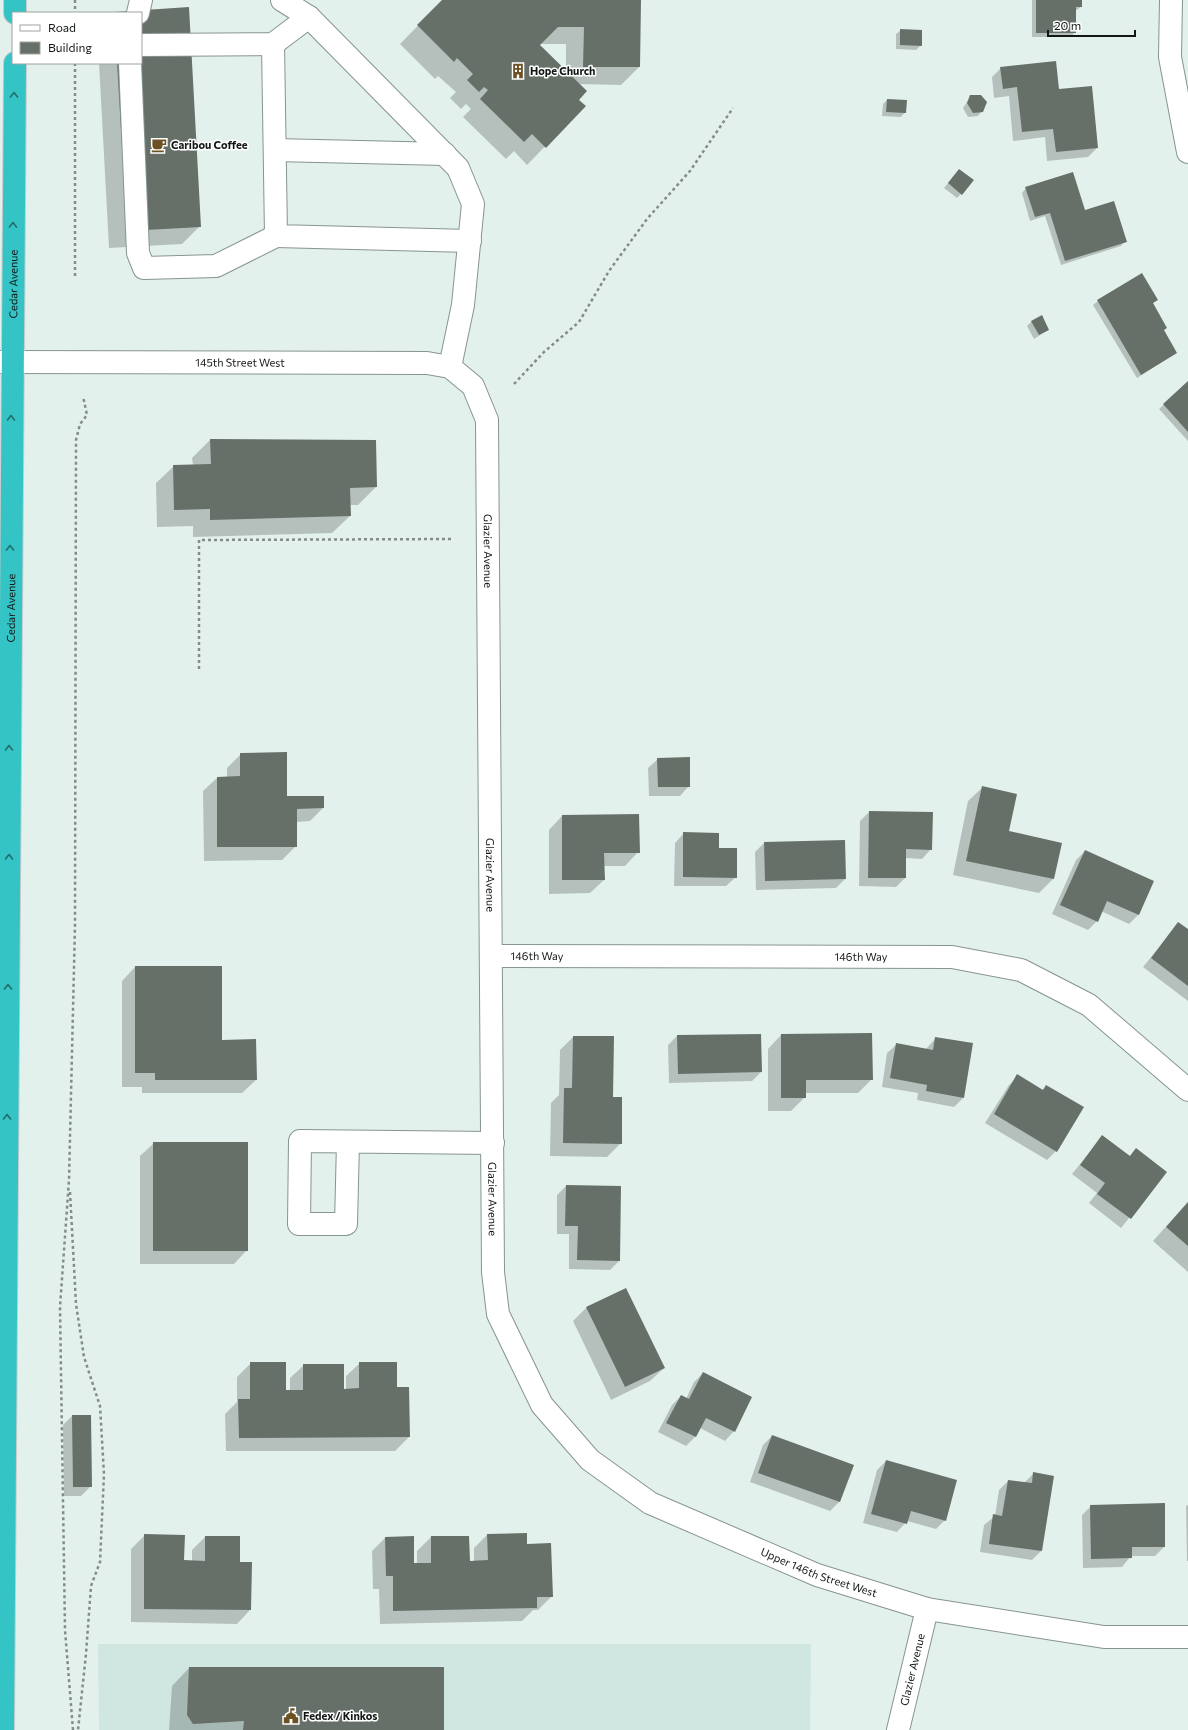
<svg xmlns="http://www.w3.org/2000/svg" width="1188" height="1730" font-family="Commissioner,sans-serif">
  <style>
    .built { fill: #d0e7e1 }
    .shadow { fill: #0003; fill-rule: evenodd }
    .building { fill: #667069 }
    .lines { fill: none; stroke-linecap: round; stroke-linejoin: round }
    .minor-casing { stroke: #879490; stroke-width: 24 }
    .highway-casing { stroke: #cbcccc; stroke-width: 24 }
    .path { stroke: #828c89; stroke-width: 2.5; stroke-dasharray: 3 3; stroke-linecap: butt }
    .minor { stroke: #fff; stroke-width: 22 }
    .highway { stroke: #34c4c5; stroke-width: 22 }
    .oneway { stroke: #236e6d }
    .labels { text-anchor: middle; stroke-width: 3; stroke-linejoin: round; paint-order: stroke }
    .poi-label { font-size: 11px; font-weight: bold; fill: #121715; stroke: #fff; text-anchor: start }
    .street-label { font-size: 11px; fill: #121715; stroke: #fff }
  </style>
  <rect width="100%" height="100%" fill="#e3f1ed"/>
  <path class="built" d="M98,1644H811L810,1730H99Z"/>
  <path class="shadow" d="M443,0H640L639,67L621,85L578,84L577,100L584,106L527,165L514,151L506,159L463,117L471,109L466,104L461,109L450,98L456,92L438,76L435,79L400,44ZM538,44H566V72Z
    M1032,0H1081V7L1075,11V32L1071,37H1032Z
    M188,9L200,226L182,244L109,248L99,63H141V13H115Z
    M901,30L921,45L916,50L896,49V34Z
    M1001,68L1058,91L1097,148L1088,157L1047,161L1045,137L1013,141L1009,96L994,98L992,77Z
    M971,96L982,111L978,116L968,117L963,108Z
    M887,100L906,101L905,112L901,117L882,116L883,104Z
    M955,174L961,194L957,198L944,188Z
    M1026,188L1084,211L1125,241L1121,246L1061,265L1045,216L1030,221L1022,193Z
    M1156,300L1152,304L1163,331L1176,353L1137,378L1093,305L1098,301Z
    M1032,321L1048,330L1034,339L1027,326Z
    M1188,383V441L1159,409Z
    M210,440L376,487L358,505H350V516L332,533L193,537V526L157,527L156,483L174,466L193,465L192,458Z
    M241,754L286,797L323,808L310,821L296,822V846L282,860L204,861L203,791L217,778H227V768Z
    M658,759L689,786L680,796H649L648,768Z
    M982,788L1008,832L1060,843L1053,879L1039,893L953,875L968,801Z
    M869,812L931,849L922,859L905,858V878L896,887L859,886L860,821Z
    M562,816L638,852L625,866H603L604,880L590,893L549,894V830Z
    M684,833L718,849L736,877L726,886H674L675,843Z
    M844,841L845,879L836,888L756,890L755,852L764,843Z
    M1085,851L1153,882L1138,915L1129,924L1101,911L1097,921L1088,930L1052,914L1076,860Z
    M1179,923L1188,930V1001L1143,967Z
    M135,967L256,1080L242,1093H142V1087H122V981Z
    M781,1035L872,1079L858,1093H805V1097L791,1111H768V1049Z
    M677,1036L761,1072L752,1081L669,1083L668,1045Z
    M573,1037L612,1098L621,1143L607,1157L550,1156L551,1103L559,1095L560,1050Z
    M936,1038L963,1098L954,1107L917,1100L918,1093L882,1087L887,1053L897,1044L926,1049Z
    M1018,1076L1042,1090L1047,1086L1056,1151L1047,1160L985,1123L1009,1085Z
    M1102,1137L1129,1157L1136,1149L1166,1172L1121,1228L1089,1203L1097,1193L1072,1174Z
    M154,1143L247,1250L234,1264H140V1156Z
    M566,1186L619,1261L610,1270L569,1269V1234H557V1195Z
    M1188,1202V1272L1153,1241Z
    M587,1307L664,1368L650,1381L611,1400L573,1321Z
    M251,1363L285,1391H290V1378L304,1365L343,1390H346V1376L360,1363L396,1388L409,1437L395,1451H226L225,1414L237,1402V1377Z
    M703,1373L751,1397L734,1431L725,1441L700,1428L695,1437L686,1446L658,1432L672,1405L681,1396L686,1399L694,1382Z
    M72,1416H90L91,1486L81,1496H64L63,1425Z
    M772,1436L852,1465L839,1502L830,1511L750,1482L763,1445Z
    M886,1461L945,1520L936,1529L907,1521L897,1532L863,1523L877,1470Z
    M1034,1473L1041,1551L1032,1560L980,1552L984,1525L995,1516L999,1490L1008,1481L1024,1483Z
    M1188,1505V1561H1187L1186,1506Z
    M1091,1506L1164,1547L1155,1556H1131L1122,1567L1083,1568L1082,1515Z
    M145,1535L183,1561L192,1562V1550L205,1537L239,1563L250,1610L237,1624L131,1622V1549Z
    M487,1535L552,1596L538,1610H533L522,1621L380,1624L379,1589H373L372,1551L385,1538L413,1564H417V1551L431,1537H468L469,1562H474V1548Z
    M189,1668L443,1730H169L172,1686Z"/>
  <path class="building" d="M442,0H641L640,67H583L584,27H558L540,45L587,91L579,100L586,106L546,148L532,134L524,142L480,99L488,90L484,87L479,92L467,80L473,74L457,58L454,62L417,25Z
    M1036,0H1082V7H1076V33H1036Z
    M189,7L201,227L127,231L117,63H141V13L115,12Z
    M900,29L922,30V46L900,45Z
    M1056,61L1059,89L1092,86L1098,148L1056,152L1053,129L1022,132L1017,87L1003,89L1000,67Z
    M970,95H981L987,102L983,112L973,113L967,103Z
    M887,99L907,100L906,113L886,112Z
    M959,169L974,180L962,195L948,183Z
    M1073,172L1085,210L1114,201L1127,242L1065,261L1050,213L1035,217L1025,187Z
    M1142,273L1158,300L1153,303L1167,328L1164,330L1177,353L1141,375L1097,300Z
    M1042,315L1049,330L1039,335L1031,321Z
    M1188,381V432L1163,404Z
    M210,439L376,440L377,487L350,488L351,516L210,520V509L174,510L173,465L211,464Z
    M287,752V796H324V808L297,809V847H217V777L240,776V753Z
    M690,757V787H658L657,758Z
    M982,786L1017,794L1009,831L1062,843L1054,879L966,861Z
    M869,811L933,812L932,850L906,849V878H868Z
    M639,814L640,853H604L605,880H562V815Z
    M683,832L719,833V848H737V878L683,877Z
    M845,840L846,879L765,881L764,842Z
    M1085,850L1154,881L1139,915L1107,901L1098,922L1060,905Z
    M1178,922L1188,929V986L1151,958Z
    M135,966H222V1040L256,1039L257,1080H155V1073H135Z
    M872,1033L873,1080H806V1098H781V1034Z
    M761,1034L762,1072L678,1074L677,1035Z
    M573,1036H614L613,1097H622V1144L563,1143L564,1088H572Z
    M935,1037L973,1043L964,1098L926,1091L927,1085L890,1078L896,1043L933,1050Z
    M1017,1074L1043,1090L1046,1085L1084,1107L1057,1152L994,1114Z
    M1102,1135L1130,1156L1136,1148L1167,1172L1131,1219L1097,1194L1105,1183L1080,1165Z
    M153,1142H248V1251H153Z
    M566,1185L621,1186L620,1261L577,1260L578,1226H565Z
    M1188,1202V1246L1166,1227Z
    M626,1288L665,1368L625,1387L586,1307Z
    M250,1362H286V1390H303V1364H344V1389L359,1388V1362H397V1387H409L410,1437L239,1438L238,1399H250Z
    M703,1372L752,1397L735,1432L706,1418L696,1437L666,1423L681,1395L689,1399Z
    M72,1415H91L92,1487H73Z
    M772,1435L854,1465L840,1502L758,1473Z
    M886,1460L957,1480L946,1521L911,1511L907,1524L871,1514Z
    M1033,1472L1054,1476L1042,1551L989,1544L993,1514L1002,1516L1008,1480L1032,1483Z
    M1165,1503V1547H1132V1558L1091,1559L1090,1505Z
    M527,1533V1544L551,1543L553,1597H537V1608L393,1611V1576H386L385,1537L414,1536V1563H431V1536H469L470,1561L488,1560L487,1534Z
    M144,1534L185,1535L184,1560L205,1561V1536H240V1562H252L251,1610L144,1609Z
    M189,1667H444V1730H243L244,1721L193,1724L187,1715Z"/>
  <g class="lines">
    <g class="minor-casing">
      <g id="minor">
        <path d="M282,0L309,17L458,168L473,204L463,305L450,367"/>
        <path d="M1171,0L1170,57L1188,152"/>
        <path d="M138,13L141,0"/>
        <path d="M273,44L276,236L470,241"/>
        <path d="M141,45L273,44L309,17"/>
        <path d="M130,63L138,253L144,268L216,266L276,236"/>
        <path d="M275,150L445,154"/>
        <path id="s1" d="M0,362L427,363L450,367L473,386L487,420L493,1272L498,1314L542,1405L590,1460L650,1503L817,1575L927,1609L1104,1637H1188"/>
        <path id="s2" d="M492,956L952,957L1021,970L1089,1005L1188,1090"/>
        <path d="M348,1142L346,1224H299L300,1141L493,1143"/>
        <path id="s3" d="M898,1730L927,1609"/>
      </g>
    </g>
    <g class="highway-casing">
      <g id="highway">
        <path d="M15,13V0"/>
        <path id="s4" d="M3,1730L15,63"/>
      </g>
    </g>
    <path class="path" d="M75,0V13
      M75,63V277
      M514,384L544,352L579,322L609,271L647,219L690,171L733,108
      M199,669V540L452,539
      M70,1192L76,1304L84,1357L100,1406L104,1474L100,1562L91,1586L86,1654L78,1730
      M73,1730L65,1630L60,1307L69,1180L75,925L76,440L80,424L87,415L83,396"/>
    <use href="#minor" class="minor"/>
    <use href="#highway" class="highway"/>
  </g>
  <defs><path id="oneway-chevron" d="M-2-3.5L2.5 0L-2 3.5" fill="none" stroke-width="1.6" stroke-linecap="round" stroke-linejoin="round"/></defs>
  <g class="oneway">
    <use href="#oneway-chevron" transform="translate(14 95) rotate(-89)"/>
    <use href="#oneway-chevron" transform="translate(13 225) rotate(-89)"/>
    <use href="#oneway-chevron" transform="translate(11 418) rotate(-90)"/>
    <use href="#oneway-chevron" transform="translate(10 548) rotate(-90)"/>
    <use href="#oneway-chevron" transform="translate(9 748) rotate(-90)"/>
    <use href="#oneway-chevron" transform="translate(9 857) rotate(-90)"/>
    <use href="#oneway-chevron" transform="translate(8 987) rotate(-90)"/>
    <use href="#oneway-chevron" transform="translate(7 1117) rotate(-90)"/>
  </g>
  <defs>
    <g id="building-bare" transform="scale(1.2)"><path d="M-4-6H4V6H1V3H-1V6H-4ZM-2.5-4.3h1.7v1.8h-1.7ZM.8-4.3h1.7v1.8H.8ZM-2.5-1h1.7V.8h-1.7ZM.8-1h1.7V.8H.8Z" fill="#6c5123" stroke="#fff" stroke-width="2.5" paint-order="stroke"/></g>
    <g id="cafe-bare" transform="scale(1.2)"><path d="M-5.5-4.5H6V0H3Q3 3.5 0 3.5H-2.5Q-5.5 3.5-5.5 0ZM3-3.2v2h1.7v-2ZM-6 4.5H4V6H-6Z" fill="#6c5123" stroke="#fff" stroke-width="2.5" paint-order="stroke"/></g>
    <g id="civic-bare" transform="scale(1.2)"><path d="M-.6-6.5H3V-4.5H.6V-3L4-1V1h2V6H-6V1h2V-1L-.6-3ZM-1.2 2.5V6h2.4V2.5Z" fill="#6c5123" stroke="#fff" stroke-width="2.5" paint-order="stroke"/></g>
  </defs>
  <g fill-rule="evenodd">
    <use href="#building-bare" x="518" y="71"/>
    <use href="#cafe-bare" x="159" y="145"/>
    <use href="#civic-bare" x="291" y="1716"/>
  </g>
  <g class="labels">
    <g class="poi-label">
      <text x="530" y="75">Hope Church</text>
      <text x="171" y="149">Caribou Coffee</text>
      <text x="303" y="1720">Fedex / Kinkos</text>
    </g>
    <g class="street-label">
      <text dy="4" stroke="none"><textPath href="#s4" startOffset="1446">Cedar Avenue</textPath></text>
      <text dy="4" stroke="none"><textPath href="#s1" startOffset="240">145th Street West</textPath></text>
      <text dy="4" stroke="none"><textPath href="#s1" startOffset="648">Glazier Avenue</textPath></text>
      <text dy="4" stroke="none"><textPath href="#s4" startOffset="1122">Cedar Avenue</textPath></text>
      <text dy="4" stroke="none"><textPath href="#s1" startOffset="972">Glazier Avenue</textPath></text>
      <text dy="4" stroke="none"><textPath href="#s2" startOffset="45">146th Way</textPath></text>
      <text dy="4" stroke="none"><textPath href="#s2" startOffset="369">146th Way</textPath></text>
      <text dy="4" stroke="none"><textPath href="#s1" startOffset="1296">Glazier Avenue</textPath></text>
      <text dy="4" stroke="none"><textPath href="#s1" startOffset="1842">Upper 146th Street West</textPath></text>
      <text dy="4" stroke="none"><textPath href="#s3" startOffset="62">Glazier Avenue</textPath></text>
    </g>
  </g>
  <rect x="12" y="12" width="130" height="52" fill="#ffffff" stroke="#a0a2a1"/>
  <rect x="20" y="25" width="20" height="6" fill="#ffffff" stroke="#a0a2a1"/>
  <text x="48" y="32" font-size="12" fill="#121715">Road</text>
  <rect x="20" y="42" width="20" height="12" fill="#667069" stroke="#a0a2a1"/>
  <text x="48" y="52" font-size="12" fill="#121715">Building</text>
  <path d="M1048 30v6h87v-6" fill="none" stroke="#121715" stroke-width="2"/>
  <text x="1054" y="30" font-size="12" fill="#121715" stroke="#ffffff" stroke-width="3" paint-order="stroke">20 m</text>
</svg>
